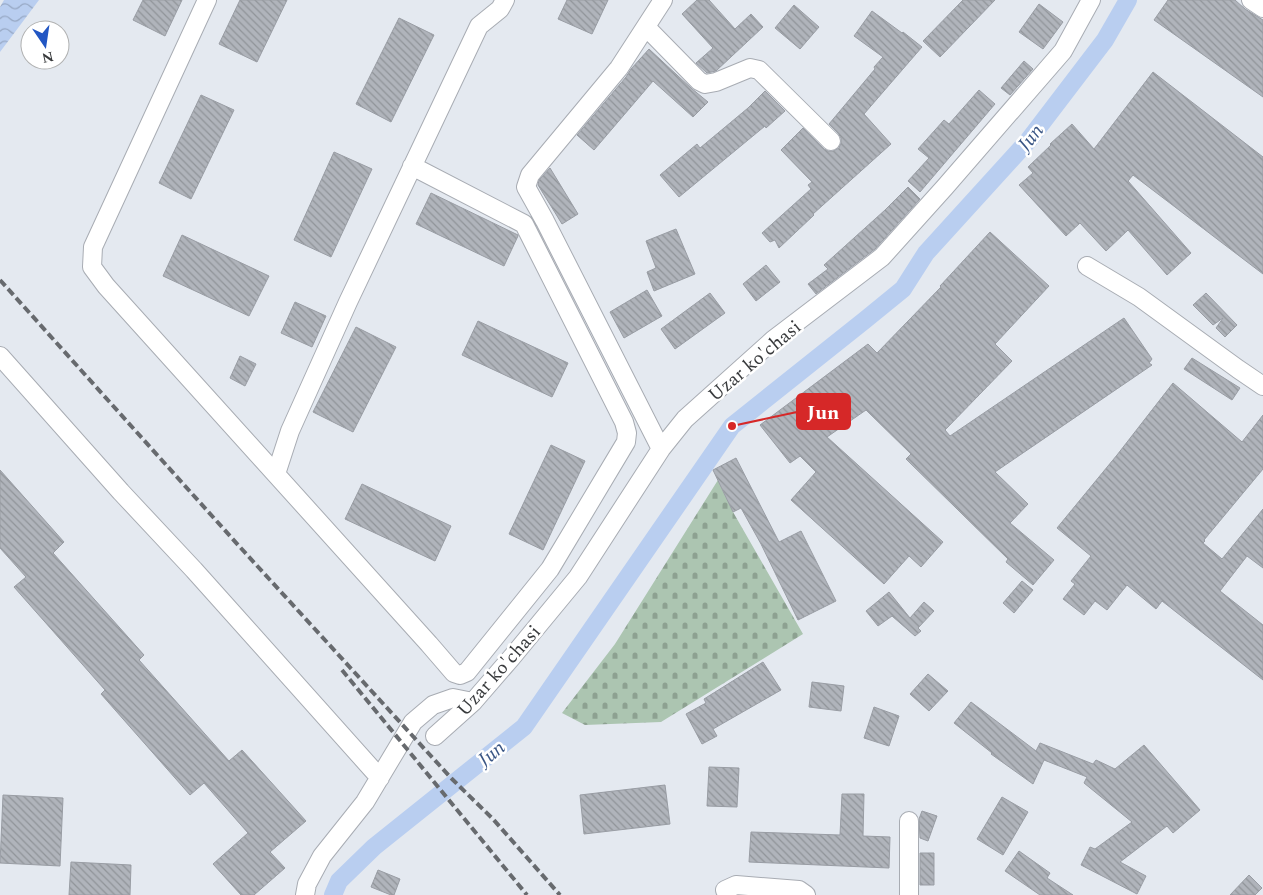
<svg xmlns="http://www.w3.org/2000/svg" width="1263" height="895" font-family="Spectral,serif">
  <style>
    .cemetery { fill: url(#cemetery-stones) }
    .water { fill: url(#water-waves) }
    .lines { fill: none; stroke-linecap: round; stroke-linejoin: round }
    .canal { stroke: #b9cef0; stroke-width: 18 }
    .building { fill: url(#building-back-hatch); stroke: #999da4 }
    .minor-casing { stroke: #a8acb3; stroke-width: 20 }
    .minor { stroke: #fff; stroke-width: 18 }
    .rail { stroke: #676a6e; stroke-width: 4; stroke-dasharray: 8 4; stroke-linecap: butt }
    .labels { text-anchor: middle; stroke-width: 5; stroke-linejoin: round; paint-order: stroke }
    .street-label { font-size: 19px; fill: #393b3d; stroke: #fff }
    .water-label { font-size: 20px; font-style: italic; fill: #3a5685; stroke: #fff }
    .leader { fill: none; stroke: #d62828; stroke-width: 2 }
    .callout-dot { fill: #d62828; stroke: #fff; stroke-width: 2 }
    .callout { fill: #d62828; stroke: #d62828; stroke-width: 2 }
    .callout-label { font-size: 20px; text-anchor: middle; font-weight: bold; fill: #fff }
  </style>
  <defs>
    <pattern id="cemetery-stones" width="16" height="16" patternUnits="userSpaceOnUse" patternTransform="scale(1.25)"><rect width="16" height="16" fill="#acc5b1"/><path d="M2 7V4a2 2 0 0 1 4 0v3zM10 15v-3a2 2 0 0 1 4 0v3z" fill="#8da191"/></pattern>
    <pattern id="water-waves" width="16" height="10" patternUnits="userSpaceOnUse" patternTransform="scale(1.25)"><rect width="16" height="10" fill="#b9cef0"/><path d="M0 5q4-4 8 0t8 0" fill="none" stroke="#97a8c4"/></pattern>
    <pattern id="building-back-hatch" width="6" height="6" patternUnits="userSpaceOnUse" patternTransform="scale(1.25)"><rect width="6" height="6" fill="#b0b4bb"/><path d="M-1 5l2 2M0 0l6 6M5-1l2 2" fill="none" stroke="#909499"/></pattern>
  </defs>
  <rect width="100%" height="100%" fill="#e4e9f0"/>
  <path class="cemetery" d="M718,480L733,512L803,634L661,722L585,725L562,713L615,644Z"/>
  <path class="water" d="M4,0H39L0,52V7Z"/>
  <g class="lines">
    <path class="canal" d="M333,895L339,881L374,847L524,727L732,426L865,320L903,289L926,253L1028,141L1105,40L1128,0"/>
  </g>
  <path class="building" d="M143,0H182L165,36L133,20Z
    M240,0H287L257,62L219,44Z
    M567,0H608L592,34L558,19Z
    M697,0H709L735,29L751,14L763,27L716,71L707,73L696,63L713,48L682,14Z
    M963,0H995L940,57L923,41Z
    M1168,0H1235L1245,9L1263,20V97L1154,20Z
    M1039,4L1063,22L1043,49L1019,32Z
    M794,5L819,27L800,49L775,28Z
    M872,11L902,33L903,32L922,47L864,114L891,144L813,214L814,215L779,248L775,240L770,242L762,233L811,189L808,185L812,182L781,150L803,128L824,149L828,151H833L839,148L841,143V138L838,133L829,124L875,69L874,67L883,57L854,36Z
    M399,18L434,35L391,122L356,104Z
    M649,49L691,88L708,102L693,117L653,81L594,150L577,135L626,77L631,69Z
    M1024,61L1033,69L1010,95L1001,88Z
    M1153,72L1263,157V274L1133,175L1128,181L1191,253L1167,275L1128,230L1106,251L1080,223L1066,236L1019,185L1033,173L1028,167L1051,145L1050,144L1072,124L1094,149Z
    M979,90L995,104L920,192L908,181L929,158L918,149L944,120L949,124Z
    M765,91L785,111L766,128L765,126L679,197L660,175L697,144L700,148L748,108Z
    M201,95L234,110L191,199L159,183Z
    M334,152L372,169L331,257L294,240Z
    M550,168L578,214L562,224L538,185L539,180Z
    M908,187L920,199L875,249L816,294L808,284L828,269L824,265L885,210Z
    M431,193L518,235V236L504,266L416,224Z
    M676,229L695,274L654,291L647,272L656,268L646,241Z
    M990,232L1049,286L995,344L1012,361L945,430L950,436L1124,318L1152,359L1149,363L1152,365L995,472L1028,504L1010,523L1054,560L1033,585L1006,562L1008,559L906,459L911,454L866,410L827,437L943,542L921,567L909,556L884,584L791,500L816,472L800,456L790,463L760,425L868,344L877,353L941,287L940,286Z
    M182,235L269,276L249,316L163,276Z
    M766,265L780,282L756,301L743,284Z
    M647,290L662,316L624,338L610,312Z
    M710,293L725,313L675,349L661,329Z
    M1206,293L1237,325L1225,337L1216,328L1223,318L1213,325L1193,305Z
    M295,302L326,316L312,347L281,333Z
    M478,321L568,363L552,397L462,355Z
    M356,327L396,347L353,432L313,412Z
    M240,356L256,364L245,386L230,378Z
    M1192,358L1240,388L1232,400L1184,369Z
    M1173,383L1242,442L1263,415V469L1204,540L1205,541L1203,543L1222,559L1263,509V568L1247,556L1220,591L1263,625V680L1162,601L1156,609L1127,585L1107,610L1095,601L1084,615L1063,599L1075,584L1071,581L1091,556L1057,528L1117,455Z
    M551,445L585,461L543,550L509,534Z
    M736,458L779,542L801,531L836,601L798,620L761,544L741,508L733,512L713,470Z
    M0,470L64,542L53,553L144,655L139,660L229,761L242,750L306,821L270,852L285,868L254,895H241L213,864L248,833L204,783L190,795L101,694L105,690L14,587L26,577L0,548Z
    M362,484L451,526L435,561L345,519Z
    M1022,581L1033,590L1014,613L1003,603Z
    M889,592L910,618L924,602L934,611L918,628L921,631L915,636L892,616L878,626L866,611Z
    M763,662L781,690L713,729L717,736L702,744L686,714L706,703L704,699Z
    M928,674L948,691L929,711L910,694Z
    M812,682L844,686L841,711L809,707Z
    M971,702L1036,751L1040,743L1093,764L1096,760L1115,769L1144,745L1200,810L1173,833L1167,826L1120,862L1146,876L1137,894L1081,865L1090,847L1095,849L1132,822L1084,783L1087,777L1044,760L1033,784L991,754L992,753L954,723Z
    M874,707L899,716L889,746L864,738Z
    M709,767L739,768L737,807L707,806Z
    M665,785L670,824L584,834L580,795Z
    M842,794H864L863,836L890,837L889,868L749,862L751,832L840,835Z
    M3,795L63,798L60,866L0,863Z
    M1002,797L1028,812L1003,855L977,839Z
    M922,811L937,816L928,841L920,838L919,819Z
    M1019,851L1050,873L1047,878L1073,895H1040L1005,871Z
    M920,853H934V885H920Z
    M71,862L131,865L130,895H69Z
    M378,870L400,879L394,895H391L371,887Z
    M1249,875L1262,888L1255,895H1230Z"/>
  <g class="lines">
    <g class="minor-casing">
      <path id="minor" d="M207,0L93,247L92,267L106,286L429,644L454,673L460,675L467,672L550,569L626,442L627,433L624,422L524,224L412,166
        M1251,0L1263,8
        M646,27L699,81L705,84L716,82L750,68L759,70L831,141
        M1087,266L1139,297L1238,369L1263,386
        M0,356L121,492L194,570L380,778
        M661,449L545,221L526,187L530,175L619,68L663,0
        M276,474L290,431L348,302L479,26L500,9L505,0
        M435,736L473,702L512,657L578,577L661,449L685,419L773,340L882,257L945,187L1063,51L1091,0
        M909,821V895
        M725,890L736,885L799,890L806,895
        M305,895L307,884L322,856L365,802L413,722L433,705L453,698L473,702"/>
    </g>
    <use href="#minor" class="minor"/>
    <path class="rail" d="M0,280L239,546L452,779L493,819L560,895
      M342,670L527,895"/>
  </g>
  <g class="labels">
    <g class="street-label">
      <text transform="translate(754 360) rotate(-40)" y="7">Uzar ko'chasi</text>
      <text transform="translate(498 670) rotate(-48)" y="7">Uzar ko'chasi</text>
    </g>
    <g class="water-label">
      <text transform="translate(1030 137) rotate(-51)" y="7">Jun</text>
      <text transform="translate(491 753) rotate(-39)" y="7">Jun</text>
    </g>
  </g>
  <path class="leader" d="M732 426L797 412"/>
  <circle class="callout-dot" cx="732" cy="426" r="5"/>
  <rect class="callout" x="797" y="394" width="53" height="35" rx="5"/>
  <g class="callout-label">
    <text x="823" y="419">Jun</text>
  </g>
  <g transform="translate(45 45) rotate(167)"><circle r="24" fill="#ffffff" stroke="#b0b1b1"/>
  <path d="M0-4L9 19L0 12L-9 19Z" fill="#2256c3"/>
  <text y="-8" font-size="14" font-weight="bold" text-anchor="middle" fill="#393b3d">N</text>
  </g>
</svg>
